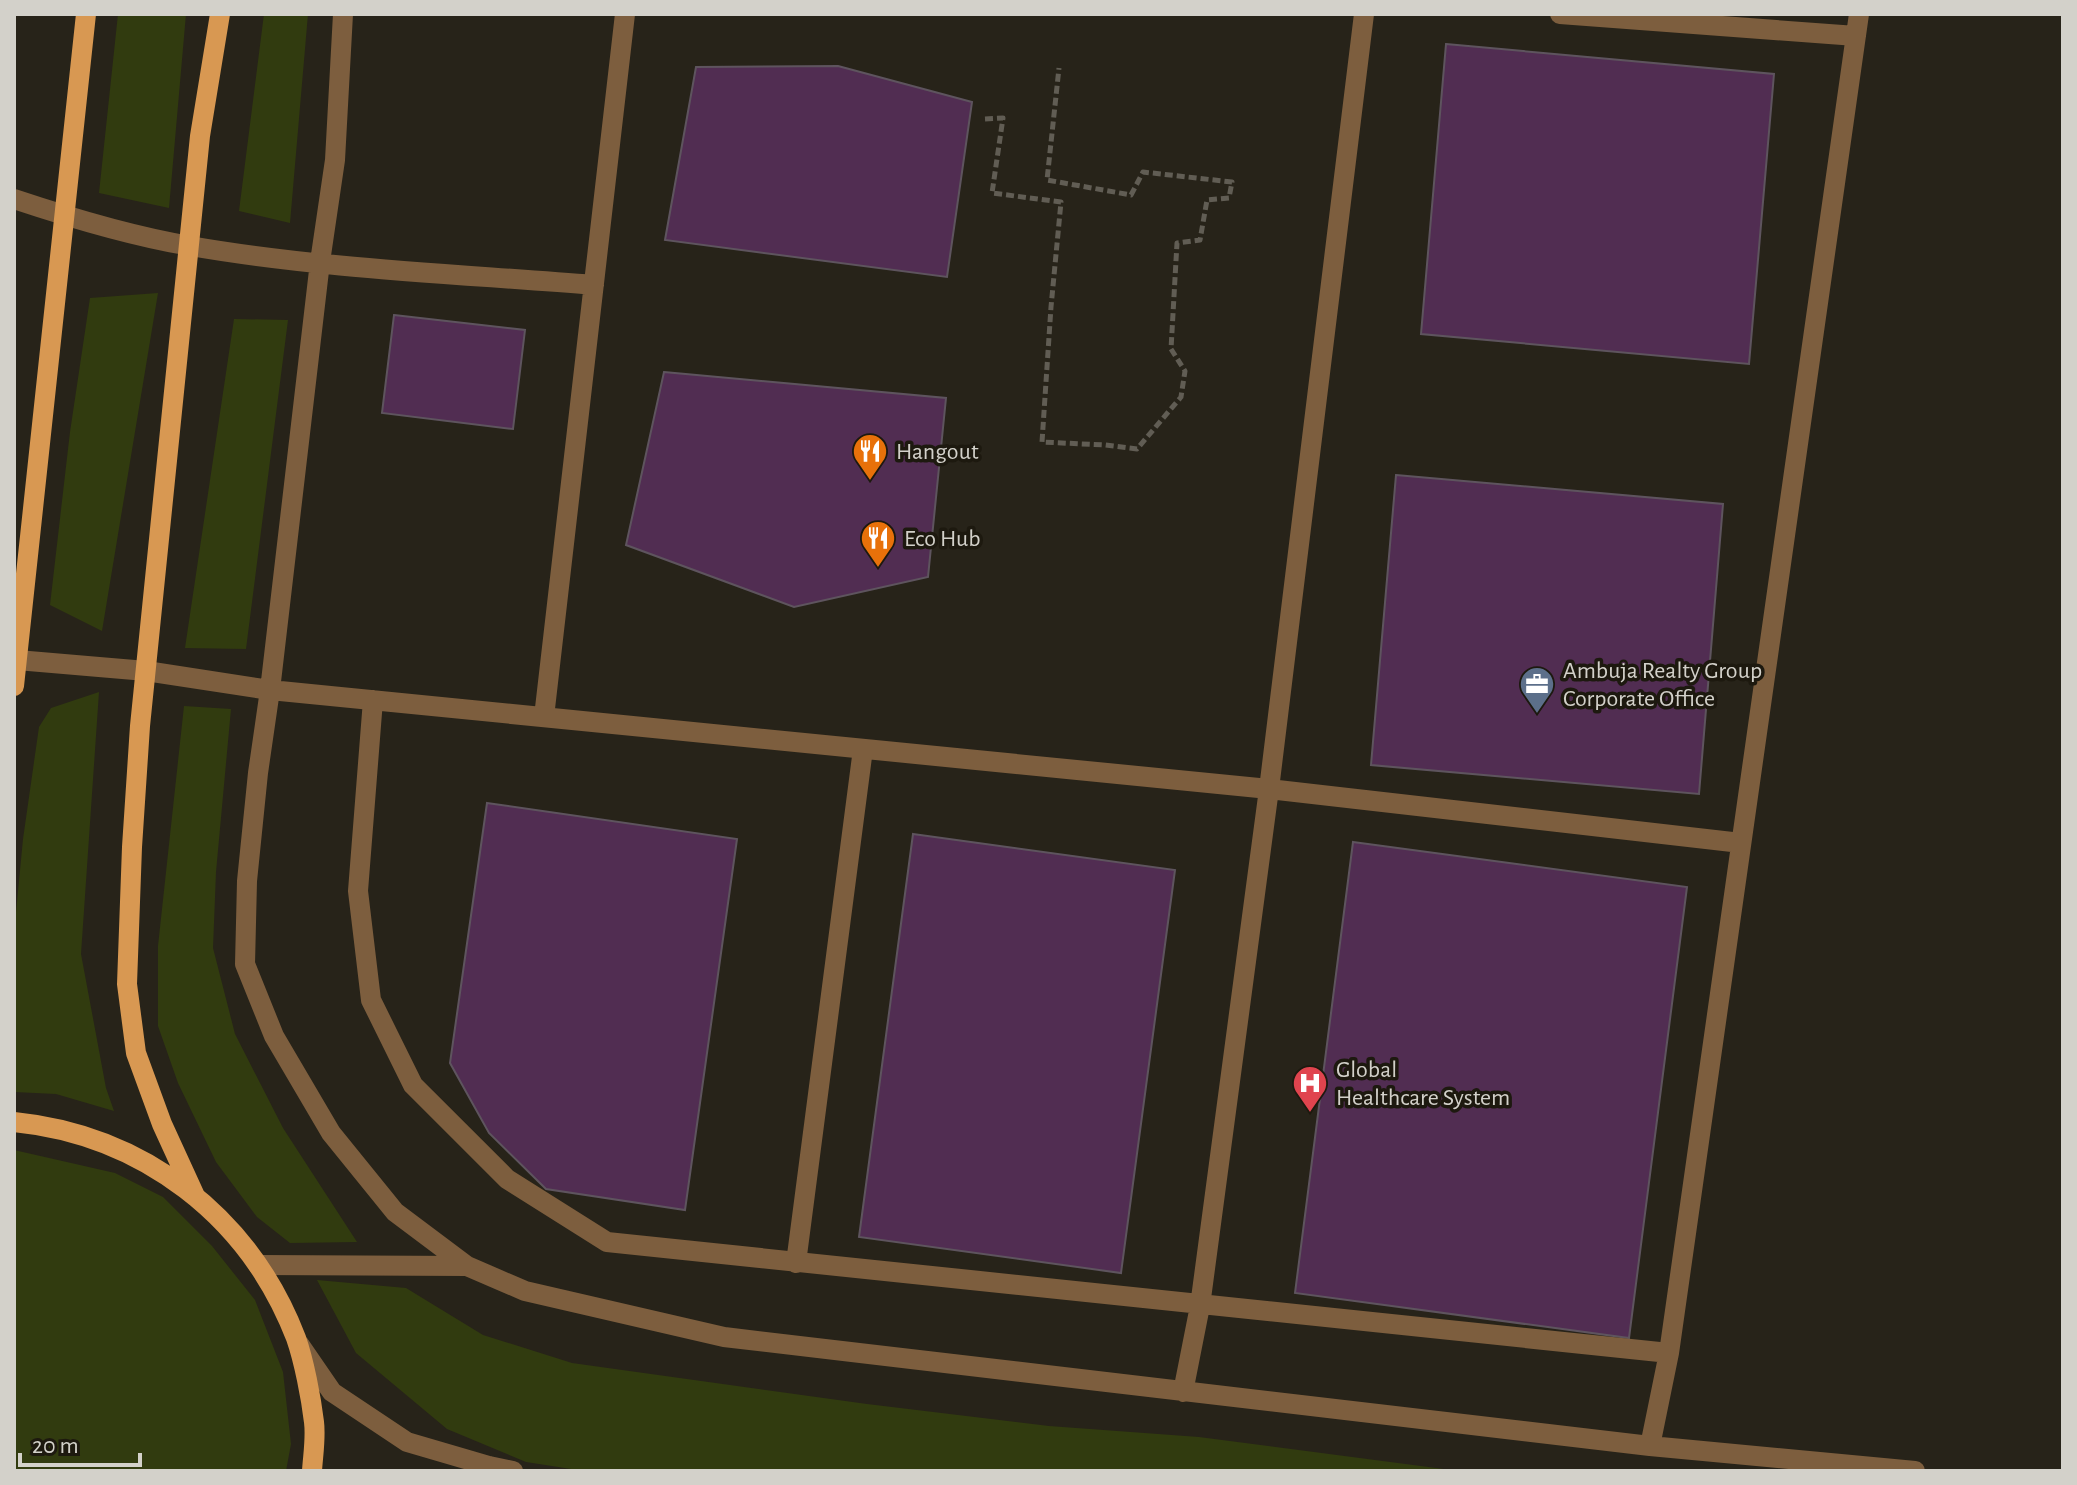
<svg xmlns="http://www.w3.org/2000/svg" width="2077" height="1485" font-family="'Alegreya Sans',sans-serif">
  <style>
    .green { fill: #313b0f }
    .building { fill: #512d52; stroke: #5e545e; stroke-width: 2 }
    .lines { fill: none; stroke-linecap: round; stroke-linejoin: round }
    .path { stroke: #615d54; stroke-width: 5; stroke-dasharray: 8 4; stroke-linecap: butt }
    .minor { stroke: #7d5e3e; stroke-width: 20 }
    .major { stroke: #d89852; stroke-width: 20 }
    .labels { text-anchor: middle; stroke-width: 7; stroke-linejoin: round; paint-order: stroke }
    .poi-label { font-size: 24px; fill: #d3d1ca; stroke: #1d190f; text-anchor: start }
  </style>
  <rect width="100%" height="100%" fill="#272319"/>
  <path class="green" d="M118,14H186L169,208L99,193Z
    M264,14H308L290,223L239,211Z
    M158,293L102,631L50,605L70,432L90,298Z
    M234,319L288,320L246,649L185,648Z
    M99,692L81,954L106,1088L114,1111L56,1094L14,1092V933L23,839L39,727L51,708Z
    M184,706L231,709L216,872L213,948L235,1034L283,1128L357,1242L290,1243L257,1217L216,1162L178,1083L158,1026V946Z
    M14,1150L115,1173L163,1197L212,1246L255,1300L283,1372L291,1444L286,1471H14Z
    M317,1280L406,1288L483,1335L572,1363L867,1404L1049,1426L1199,1437L1459,1471H584L526,1462L447,1429L356,1353Z"/>
  <path class="building" d="M1446,44L1774,74L1749,364L1421,334Z
    M838,66L972,102L947,277L665,240L696,67Z
    M394,315L525,330L513,429L382,413Z
    M664,372L946,398L928,577L794,607L626,545Z
    M1396,475L1723,504L1699,794L1371,765Z
    M487,803L737,839L685,1210L546,1189L489,1133L450,1063Z
    M913,834L1175,870L1121,1273L859,1237Z
    M1353,842L1687,887L1629,1338L1295,1293Z"/>
  <g class="lines">
    <path class="path" d="M985,119L1003,118L992,193L1061,202L1051,307L1042,442L1105,445L1137,449L1181,397L1185,371L1171,349L1177,243L1200,240L1207,200L1229,198L1232,182L1143,172L1131,195L1047,180L1059,68"/>
    <path class="minor" d="M343,14L335,160L320,262L270,690L258,773L247,881L245,964L274,1036L331,1133L395,1212L467,1266
      M1560,14L1856,36
      M14,199C71,218 131,236 190,246C323,269 460,274 594,285
      M17,660L146,671L270,690L1269,789L1741,843
      M373,700L358,891L371,1000L413,1085L507,1179L607,1242L1669,1353
      M544,717L625,14
      M796,1263L863,749
      M258,1265L467,1266L525,1291L724,1337L1650,1446L1915,1471
      M299,1344L332,1392L407,1442L489,1466L513,1471
      M1183,1392L1200,1306L1269,789L1364,14
      M1650,1446L1669,1353L1859,14"/>
    <path class="major" d="M14,686L86,14
      M14,1122C143,1135 249,1216 296,1338C304,1361 311,1397 314,1422C316,1438 313,1455 312,1471
      M195,1196L162,1124L136,1053L127,984L132,847L140,726L200,136L220,14"/>
  </g>
  <defs>
    <g id="restaurant-pin" transform="scale(1.8)"><path d="M0 17L-7.5 6A9.5 9.5 0 1 1 7.5 6Z" fill="#e8710a" stroke="#1d190f"/><path d="M-5-6h1v4h1v-4h1v4h1v-4h1v5L-1.5 .5V6h-2V.5L-5-1ZM5-6V6H3V1.5H1.5Q1.5-4 5-6Z" fill="#fff"/></g>
    <g id="office-pin" transform="scale(1.8)"><path d="M0 17L-7.5 6A9.5 9.5 0 1 1 7.5 6Z" fill="#5c6f8a" stroke="#1d190f"/><path d="M-6-3h4V-5.5h4V-3h4V5H-6ZM-1-4.5V-3h2v-1.5ZM-6 0V1H6V0Z" fill="#fff"/></g>
    <g id="hospital-pin" transform="scale(1.8)"><path d="M0 17L-7.5 6A9.5 9.5 0 1 1 7.5 6Z" fill="#e0444e" stroke="#1d190f"/><path d="M-5-5h3v3.5h4V-5h3V5h-3V1.5h-4V5h-3Z" fill="#fff"/></g>
  </defs>
  <g fill-rule="evenodd">
    <use href="#restaurant-pin" x="870" y="451"/>
    <use href="#restaurant-pin" x="878" y="538"/>
    <use href="#office-pin" x="1537" y="684"/>
    <use href="#hospital-pin" x="1310" y="1083"/>
  </g>
  <g class="labels">
    <g class="poi-label">
      <text x="896" y="459">Hangout</text>
      <text x="904" y="546">Eco Hub</text>
      <text x="1563" y="678">Ambuja Realty Group<tspan x="1563" dy="28">Corporate Office</tspan></text>
      <text x="1336" y="1077">Global<tspan x="1336" dy="28">Healthcare System</tspan></text>
    </g>
  </g>
  <rect width="2077" height="1485" fill="none" stroke="#d3d1ca" stroke-width="32"/>
  <path d="M20 1453v12h120v-12" fill="none" stroke="#d3d1ca" stroke-width="4"/>
  <text x="32" y="1453" font-size="24" fill="#d3d1ca" stroke="#1d190f" stroke-width="6" paint-order="stroke">20 m</text>
</svg>
